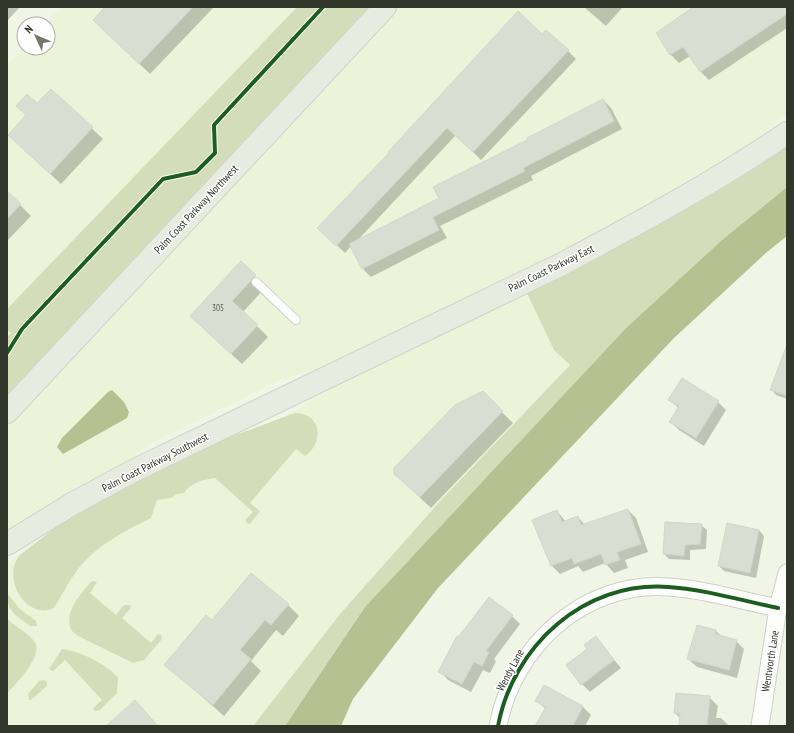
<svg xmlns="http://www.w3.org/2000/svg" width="794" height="733" font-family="'PT Sans Narrow',sans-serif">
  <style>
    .built { fill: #ecf3d9 }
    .green { fill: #d4ddba }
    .water { fill: #b5c190 }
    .shadow { fill: #0003 }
    .building { fill: #daddd1; stroke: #d3d7cb }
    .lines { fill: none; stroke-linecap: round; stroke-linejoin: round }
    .lane-casing { stroke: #ced1c6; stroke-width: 10 }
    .street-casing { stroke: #ced1c6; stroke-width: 19 }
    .primary-casing { stroke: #d0d3cb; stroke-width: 24 }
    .lane { stroke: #fdfefb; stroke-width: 8 }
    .street { stroke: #fdfefb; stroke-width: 17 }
    .primary { stroke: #e8ebe0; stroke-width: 22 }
    .cycleway-casing { stroke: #fff; stroke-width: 6 }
    .cycleway { stroke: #1b5e20; stroke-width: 4 }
    .labels { text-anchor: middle; stroke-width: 3; stroke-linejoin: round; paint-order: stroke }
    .number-label { font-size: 9px; fill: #5e6156 }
    .street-label { font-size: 11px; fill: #32352a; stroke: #fff }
  </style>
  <rect width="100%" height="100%" fill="#f0f5e5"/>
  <path class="built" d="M61,7H297L7,309V65L24,47L48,48V24H45Z
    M397,7H787V113L755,141L587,239L330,366L279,380L146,446L122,466L7,535V423Z
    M525,289L554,350L570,365L442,499L340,614L253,726H7V564L82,507L222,440L233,437L287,415L392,354Z"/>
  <path class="green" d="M297,7H374L7,400V337L11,333L7,330V309Z
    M787,142V187L722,240L626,328L365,607L285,726H253L340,614L442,499L570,365L554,350L525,289Z
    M295,413C322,413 324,443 305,456L296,449L250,503L260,511L251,523L248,524L245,520L253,512L215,478C203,480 191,482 184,493L177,494L171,498L157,500L151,518C125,531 97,545 78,569C69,581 62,595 54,608C28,621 0,579 20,555L82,507L222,440Z
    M92,581L97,582L90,593L116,615L124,605H130L131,608L122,618L151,643L158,634L161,635L162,639L144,660L133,663L78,636L72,631C62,614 81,593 92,581Z
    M7,593L20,609L36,621L37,626H30C16,615 7,612 7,593Z
    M7,619C15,626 27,632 34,641C45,654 16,684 7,693Z
    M62,649C78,650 109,665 118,678L117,693L100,710L95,711L93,708L102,700L65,660L53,671L49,669Z
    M44,680L47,682V686L31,700H29L28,694L39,681Z"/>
  <path class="water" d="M787,187V236L767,252L674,338L438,588L353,699L341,726H285L365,607L626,328L722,240Z
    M112,390L124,402L129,412L127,418L63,454L57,447L62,438L108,392Z"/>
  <path class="shadow" d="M7,7H20L7,21Z
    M107,7H214L150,74L105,31Z
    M584,7H623L606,26Z
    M694,7H787V28L709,80L701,72L690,56L679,63L671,55L657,33Z
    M542,36L568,51L576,59L481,160L456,135L356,242L440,198L529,140L603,100L611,108L622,129L531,176L533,180L440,226L447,238L371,277L363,269L351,246L345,253L319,228Z
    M51,90L103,139L61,184L20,146L37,105Z
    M7,192L31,216L7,241Z
    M241,263L266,287L243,312L268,337L242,364L202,327Z
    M787,355V399L776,395L771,389Z
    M682,380L718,402L726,410L704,446L679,430L670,421L679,408L669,400Z
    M482,393L513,423L431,508L395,474Z
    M628,510L636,518L648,552L625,560L628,568L614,573L605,563L583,572L578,566L560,574L552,566L557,511L566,522L578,517L585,525Z
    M701,525L707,530L706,549L690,550V560L669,559L664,554Z
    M759,530L764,536L756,578L724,571L719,566Z
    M288,605L299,616L283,636L276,630L251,661L261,671L224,716L166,665Z
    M512,616L520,624L494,659L496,661L490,673L483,670L471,692L448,680L440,671Z
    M697,626L716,631L722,637L736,641L744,649L737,678L697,667L688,659Z
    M595,637L621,668L590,692L582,684L589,649Z
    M545,686L583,707L591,715L585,726H540L546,709L537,701Z
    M709,697L718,706L716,718H721L729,726H680V718L675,713Z"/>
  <path class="building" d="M105,7H193L139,64L93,20Z
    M693,7H787V14L700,72L683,47L670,55L656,33Z
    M518,11L542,34L546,30L569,50L473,152L447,128L336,246L317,228L389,153L388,152Z
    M51,89L93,127L50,174L8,135L26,115L16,106L27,94L37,103Z
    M603,99L614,121L523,168L525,171L433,217L439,230L362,269L349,244L439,198L433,187L527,140V138Z
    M7,191L21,204L7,219Z
    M241,261L256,275L232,301L258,325L231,354L190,316Z
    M786,347H787V396L770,390Z
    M682,378L719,401L696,438L669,422L679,406L668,400Z
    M483,391L503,411L420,497L394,474V468L455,405Z
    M628,509L641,544L617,552L620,560L605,565L601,554L574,564L572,558L551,566L532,520L557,510L562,522L578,516L581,525Z
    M665,522L702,524L700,544L685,545L684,556L663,554Z
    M727,523L759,530L750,573L718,566Z
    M251,573L289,604L271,625L265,620L240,650L251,659L213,705L164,665L206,615L212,620Z
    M489,597L513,615L486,651L489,652L482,666L474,662L462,684L438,672L457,636H459Z
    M697,625L716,630L715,634L737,640L729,670L687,659Z
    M596,636L614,660L581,685L566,665L587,649L584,645Z
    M544,685L583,706L573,726H535L546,707L535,701Z
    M676,693L710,696L707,726H679L680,714L674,713Z
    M135,700L158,726H106Z"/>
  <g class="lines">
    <g class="lane-casing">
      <path id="lane" d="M256,282L296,320"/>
    </g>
    <g class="street-casing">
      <path id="street" d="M498,726C513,646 584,581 668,587C704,589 743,601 778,608
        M760,726L778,608L787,573"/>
    </g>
    <g class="primary-casing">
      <path id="primary" d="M7,412L385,7
        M7,544L72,504L135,470L562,264C639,223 715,182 787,133"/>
    </g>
    <use href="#lane" class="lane"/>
    <use href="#street" class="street"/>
    <use href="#primary" class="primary"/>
    <g class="cycleway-casing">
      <path id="cycleway" d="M7,353L22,329L163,179L196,172L215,153L214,125L323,7
        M498,726C513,646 584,581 668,587C704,589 743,601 778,608"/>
    </g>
    <use href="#cycleway" class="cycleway"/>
  </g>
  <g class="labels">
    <g class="number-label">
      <text x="218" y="311">305</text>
    </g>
    <g class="street-label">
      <text transform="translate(196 209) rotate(-47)" y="4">Palm Coast Parkway Northwest</text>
      <text transform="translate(551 268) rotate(-26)" y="4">Palm Coast Parkway East</text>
      <text transform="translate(155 462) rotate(-27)" y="4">Palm Coast Parkway Southwest</text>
      <text transform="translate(770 661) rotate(-81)" y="4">Wentworth Lane</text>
      <text transform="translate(510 670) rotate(-62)" y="4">Wendy Lane</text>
    </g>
  </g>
  <rect width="794" height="733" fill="none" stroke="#32352a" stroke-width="16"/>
  <g transform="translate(36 36) rotate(314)"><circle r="19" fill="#ffffff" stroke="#adaeaa"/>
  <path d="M0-3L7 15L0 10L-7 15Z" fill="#74786b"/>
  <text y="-6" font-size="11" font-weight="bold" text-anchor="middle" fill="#32352a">N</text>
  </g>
</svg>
